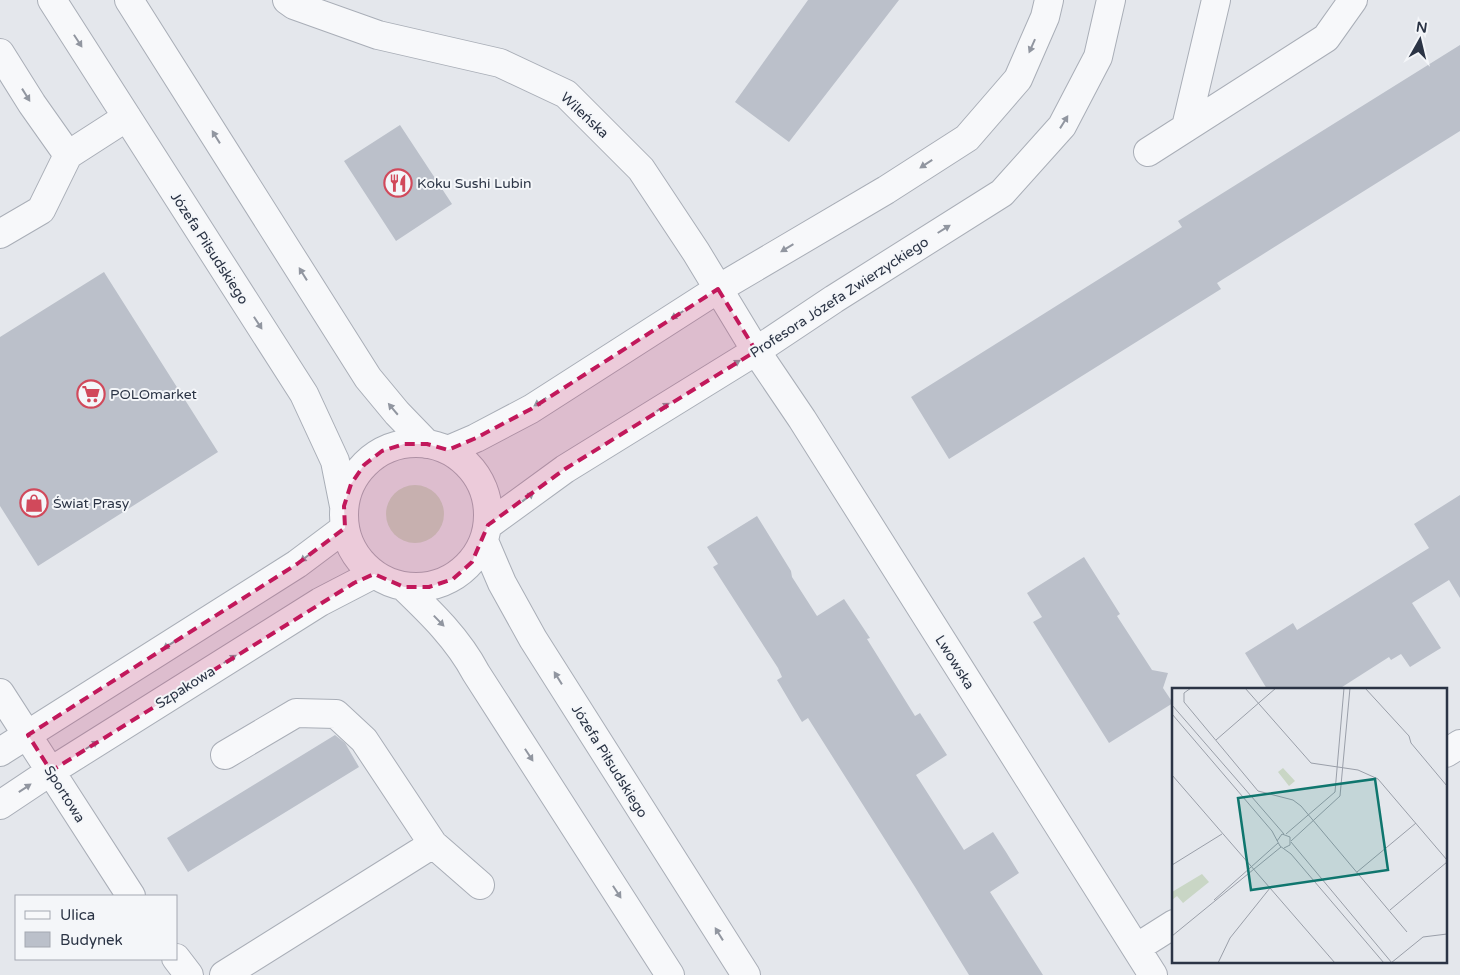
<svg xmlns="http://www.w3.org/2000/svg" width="1460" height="975" font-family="'Varela Round',sans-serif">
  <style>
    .green { fill: #c9d6c5 }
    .building { fill: #bbc0ca }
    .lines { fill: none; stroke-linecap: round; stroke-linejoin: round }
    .minor-casing { stroke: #a9aeb7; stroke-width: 30 }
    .minor { stroke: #f7f8fa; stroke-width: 28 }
    .oneway { fill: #9196a0 }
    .marked { fill: #c2185b; fill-opacity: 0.2; stroke: #c2185b; stroke-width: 4; stroke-dasharray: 10 6; stroke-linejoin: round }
    .labels { text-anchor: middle; stroke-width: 4; stroke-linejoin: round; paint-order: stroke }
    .street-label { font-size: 14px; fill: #2b3445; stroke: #f4f6f9 }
    .poi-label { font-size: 14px; fill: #2b3445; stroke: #f4f6f9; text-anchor: start }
    .inset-road { fill: none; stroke: #9a9fa9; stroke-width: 1 }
    .view { fill: #0f766e; fill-opacity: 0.15; stroke: #0f766e; stroke-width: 2.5 }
    .inset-edge { fill: none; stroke: #2b3445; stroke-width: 2.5 }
  </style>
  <rect width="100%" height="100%" fill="#e4e7ec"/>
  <path class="green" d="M386 514a29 29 0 1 1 58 0a29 29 0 1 1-58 0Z"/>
  <path class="building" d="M808,0H899L789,142L735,102Z
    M1460,45V131L1217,283L1221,289L949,459L911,397L1182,227L1178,221Z
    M400,125L452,204L396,241L344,161Z
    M104,272L218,452L38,566L0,506V337Z
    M1460,495V598L1449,580L1412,603L1441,648L1410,667L1401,654L1391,660L1389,657L1339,689H1267L1245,653L1293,623L1297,630L1429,548L1414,524Z
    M757,516L791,571L792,577L817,616L844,599L870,638L867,639L915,716L920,713L947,755L916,775L964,850L993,832L1006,852L1019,873L990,892L1043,975H969L915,887L808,718L802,722L790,702L777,680L782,677L778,668L713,567L718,564L707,547Z
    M1084,557L1120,614L1117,616L1152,670L1168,673L1163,688L1173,703L1109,743L1033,622L1042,617L1027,593Z
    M335,735L345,743L359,767L188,872L167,838Z"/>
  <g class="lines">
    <g class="minor-casing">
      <path id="minor" d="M52,0L304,394L335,461L344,506
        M129,0L368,378L397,413L427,444
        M287,0L294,5L378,35L500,63L566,94L641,169L696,252L756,351L802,419L1153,975
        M0,53L32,104L68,155
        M1186,127L1216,0
        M1148,152L1326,38L1353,0
        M0,234L41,210L68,155L127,117
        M344 515a72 72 0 1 1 144 0a72 72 0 1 1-144 0Z
        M448,450L476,438L531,409L718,289L886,190L967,138L1018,79L1045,17L1049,0
        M488,525L565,469L756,351L834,299L1002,193L1062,126L1098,57L1111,0
        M484,541L502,583L533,639L746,975
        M404,587C431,613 458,639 476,673L670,975
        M0,693L131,896
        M0,752L297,564L345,528
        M1446,753L1460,744
        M225,755L296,713L336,714L364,740L433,844
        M0,805L51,771L320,602L374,574
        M1136,948L1174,924
        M176,958L189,975
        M224,975L433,844L480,885"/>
    </g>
    <use href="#minor" class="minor"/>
  </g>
  <defs><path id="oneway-solid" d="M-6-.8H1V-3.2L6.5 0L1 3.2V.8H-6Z" transform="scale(1.25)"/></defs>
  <g class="oneway">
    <use href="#oneway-solid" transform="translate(78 41) rotate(57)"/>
    <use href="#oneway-solid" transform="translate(1032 46) rotate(114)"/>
    <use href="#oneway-solid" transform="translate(26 95) rotate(58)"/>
    <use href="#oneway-solid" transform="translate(1064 122) rotate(-58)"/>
    <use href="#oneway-solid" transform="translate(216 137) rotate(-122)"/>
    <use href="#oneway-solid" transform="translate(926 164) rotate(147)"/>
    <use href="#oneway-solid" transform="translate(944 229) rotate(-32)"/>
    <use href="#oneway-solid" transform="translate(787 248) rotate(149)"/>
    <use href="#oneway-solid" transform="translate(303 274) rotate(-122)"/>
    <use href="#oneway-solid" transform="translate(677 315) rotate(148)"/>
    <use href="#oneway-solid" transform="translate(258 323) rotate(57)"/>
    <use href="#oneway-solid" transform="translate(734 364) rotate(-31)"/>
    <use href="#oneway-solid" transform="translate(540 402) rotate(147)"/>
    <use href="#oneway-solid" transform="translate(663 407) rotate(-32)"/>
    <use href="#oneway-solid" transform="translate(393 409) rotate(-130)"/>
    <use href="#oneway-solid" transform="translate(528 497) rotate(-38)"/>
    <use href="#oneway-solid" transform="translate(306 557) rotate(143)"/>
    <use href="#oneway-solid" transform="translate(439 621) rotate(46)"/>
    <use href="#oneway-solid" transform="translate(169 645) rotate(147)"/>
    <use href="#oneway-solid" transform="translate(230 659) rotate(-32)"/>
    <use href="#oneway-solid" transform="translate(558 678) rotate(-122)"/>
    <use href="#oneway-solid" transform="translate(92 745) rotate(-32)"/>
    <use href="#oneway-solid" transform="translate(529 755) rotate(57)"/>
    <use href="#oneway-solid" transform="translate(25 788) rotate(-34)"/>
    <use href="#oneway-solid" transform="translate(617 892) rotate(57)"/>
    <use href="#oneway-solid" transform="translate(719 934) rotate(-122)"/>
  </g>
  <path class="marked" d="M718,289L756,351L565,469L488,525L472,562L453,579L429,587H404L374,574L354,583L51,771L28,735L297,564L345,528L344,506L351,484L364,465L382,451L404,444H427L448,450L476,438L531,409Z"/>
  <defs>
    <g id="restaurant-ring" transform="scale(1.4375)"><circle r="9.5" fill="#f4f6f9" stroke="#d1495b" stroke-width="1.5"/><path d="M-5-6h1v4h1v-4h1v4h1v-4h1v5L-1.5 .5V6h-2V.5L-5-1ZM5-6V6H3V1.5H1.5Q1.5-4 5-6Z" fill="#d1495b"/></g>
    <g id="supermarket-ring" transform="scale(1.4375)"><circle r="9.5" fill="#f4f6f9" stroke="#d1495b" stroke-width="1.5"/><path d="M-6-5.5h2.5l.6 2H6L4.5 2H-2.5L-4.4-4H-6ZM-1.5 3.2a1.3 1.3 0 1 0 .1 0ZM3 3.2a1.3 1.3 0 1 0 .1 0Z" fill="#d1495b"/></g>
    <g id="shop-ring" transform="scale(1.4375)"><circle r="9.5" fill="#f4f6f9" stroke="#d1495b" stroke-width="1.5"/><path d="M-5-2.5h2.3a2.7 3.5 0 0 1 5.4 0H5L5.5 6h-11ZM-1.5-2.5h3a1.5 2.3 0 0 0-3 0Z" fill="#d1495b"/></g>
  </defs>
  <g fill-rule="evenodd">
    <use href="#restaurant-ring" x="398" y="183"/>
    <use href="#supermarket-ring" x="91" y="394"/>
    <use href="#shop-ring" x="34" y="503"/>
  </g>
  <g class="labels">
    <g class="street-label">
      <text transform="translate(585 115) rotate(43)" y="5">Wileńska</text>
      <text transform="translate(210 248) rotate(57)" y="5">Józefa Piłsudskiego</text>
      <text transform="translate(839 297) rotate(-33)" y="5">Profesora Józefa Zwierzyckiego</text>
      <text transform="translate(955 662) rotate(58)" y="5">Lwowska</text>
      <text transform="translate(185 687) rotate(-32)" y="5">Szpakowa</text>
      <text transform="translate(610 761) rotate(58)" y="5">Józefa Piłsudskiego</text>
      <text transform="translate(65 794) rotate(58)" y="5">Sportowa</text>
    </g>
    <g class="poi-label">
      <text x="417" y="188">Koku Sushi Lubin</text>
      <text x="110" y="399">POLOmarket</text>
      <text x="53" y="508">Świat Prasy</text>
    </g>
  </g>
  <g transform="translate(1172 688)">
    <rect width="275" height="275" fill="#e4e7ec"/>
    <path d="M111,80L123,93L117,98L106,84ZM30,186L37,194L11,215L5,208L0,212V204Z" fill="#c9d6c5"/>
    <path class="inset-road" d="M19,0L12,5V14L86,103L121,112L129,118L235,244M73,0L139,75L186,82L206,91L275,172M193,0L237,48L239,55L275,98M0,17L112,146M0,26L100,143L108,158L119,166L212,275M44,52L104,0M0,87L163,275M114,146L163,104L172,0M105,153L110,146L118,149V157L112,160M119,153L168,108L178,0M119,154L220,275M0,177L50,146M185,184L244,135M42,212L106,155M218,222L275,174M0,248L109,159M46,275L58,250L98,200M219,275L251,249L275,246"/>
    <path class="view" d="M203,91L216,182L79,202L66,110Z"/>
    <rect width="275" height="275" class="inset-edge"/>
  </g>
  <rect x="15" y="895" width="162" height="65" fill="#f4f6f9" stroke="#a4a8b1"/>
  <rect x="25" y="911" width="25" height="8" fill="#f7f8fa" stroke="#a4a8b1"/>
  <text x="60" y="920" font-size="15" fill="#2b3445">Ulica</text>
  <rect x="25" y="932" width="25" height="15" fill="#bbc0ca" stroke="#a4a8b1"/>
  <text x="60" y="945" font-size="15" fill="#2b3445">Budynek</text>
  <g transform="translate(1420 40) rotate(8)" stroke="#f4f6f9" stroke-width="4" paint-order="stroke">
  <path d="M0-4L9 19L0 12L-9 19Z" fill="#2b3445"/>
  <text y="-8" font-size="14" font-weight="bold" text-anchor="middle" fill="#2b3445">N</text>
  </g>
</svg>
